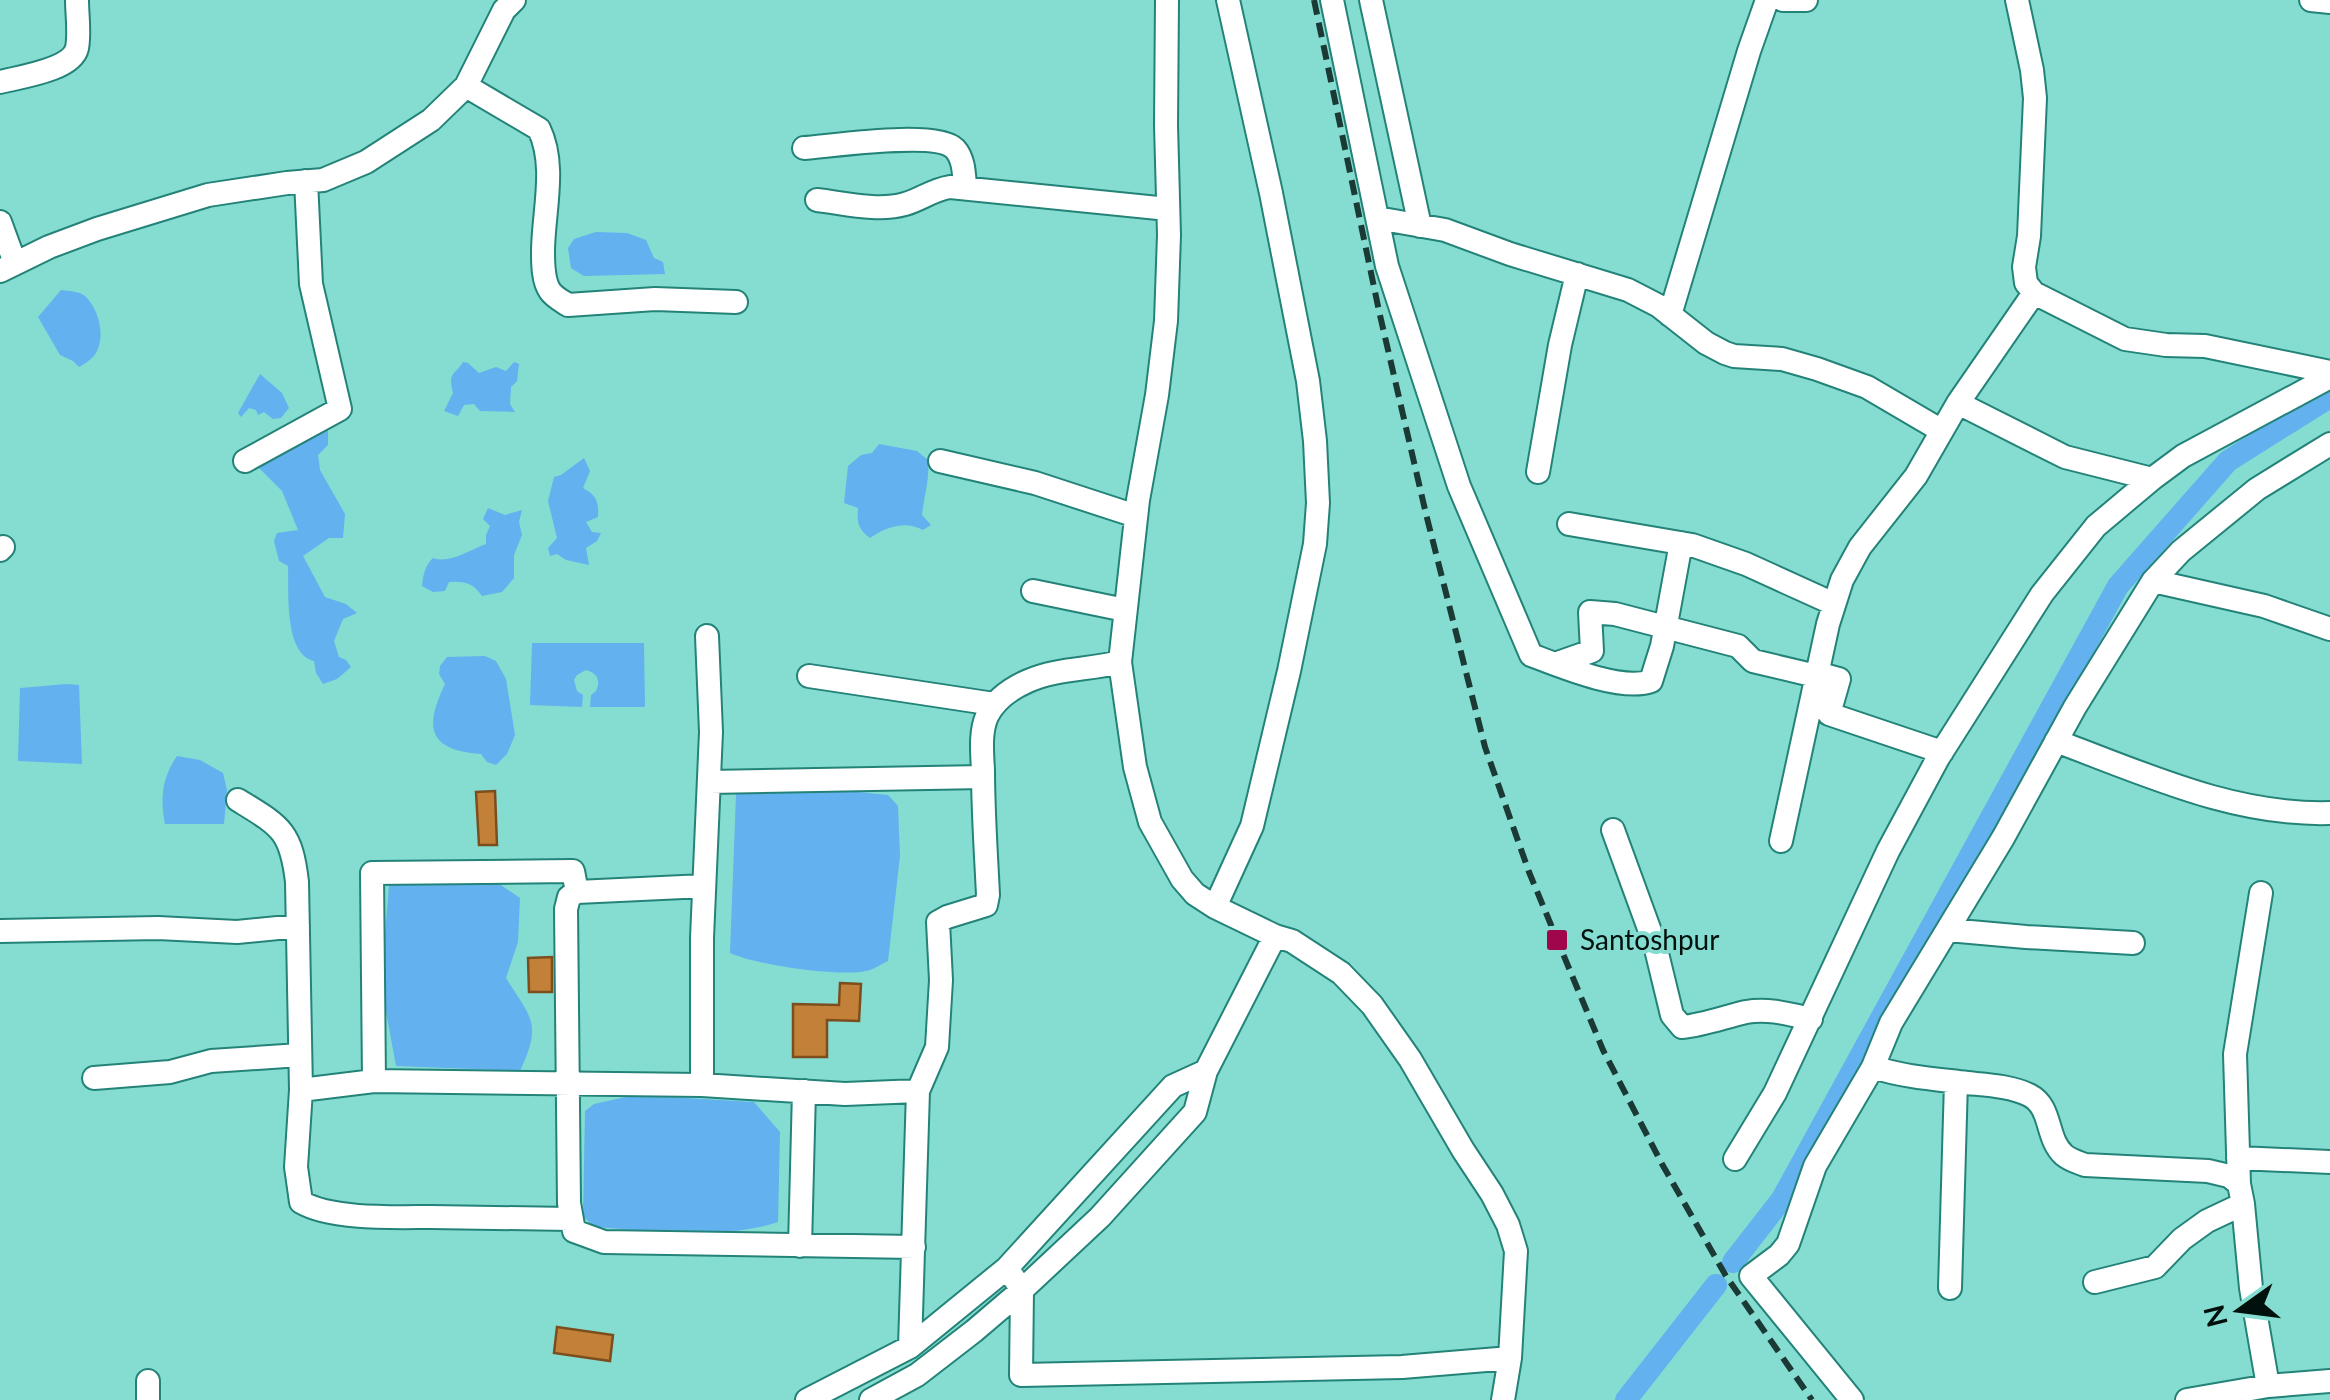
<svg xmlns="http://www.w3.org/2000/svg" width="2330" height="1400" font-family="Lato,sans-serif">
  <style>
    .water { fill: #63b1ef }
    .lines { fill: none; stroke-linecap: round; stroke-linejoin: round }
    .canal { stroke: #63b1ef; stroke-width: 22 }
    .building { fill: #c38039; stroke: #7c4e1e; stroke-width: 2.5 }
    .minor-casing { stroke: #238378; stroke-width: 26 }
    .minor { stroke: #fff; stroke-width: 22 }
    .rail { stroke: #1b3a35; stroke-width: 6; stroke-dasharray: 15 8; stroke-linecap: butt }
    .poi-dot { fill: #9f064b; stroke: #85ddd1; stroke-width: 4 }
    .labels { text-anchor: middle; stroke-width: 8; stroke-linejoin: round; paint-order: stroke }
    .poi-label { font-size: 28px; fill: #00100d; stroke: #85ddd1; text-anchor: start }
  </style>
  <rect width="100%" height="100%" fill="#85ddd1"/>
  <path class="water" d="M596,232L627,233L646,240L654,258L663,262L665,274L584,276L571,268L568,248L574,239Z
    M61,290C69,291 78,291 85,296C100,310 107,341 93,357C89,361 84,364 79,367L73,361L60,355L38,317Z
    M463,362L468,363L479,373L496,367L506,371L514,362L519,364L517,381L511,387L510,404L515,412L480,411L474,404L464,405L458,416L444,411L453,393C448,372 453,377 463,362Z
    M260,374L282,393L289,408L281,418L273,419L264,412L258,415L256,410L249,408L241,417L238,413Z
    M324,415L328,432V445L318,455L320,470L345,514L343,538H329L303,556L325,597L346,604L357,613L343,619L334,641L339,657L346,660L351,667L337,679L323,684L316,673L314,661C284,654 289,592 288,566L279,561L274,541L277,533L298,530L282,491L259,468L269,451Z
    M879,444L917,451L928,460C930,479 924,496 922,515L931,525L923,530C906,520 885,527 870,538C858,529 857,523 858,508L844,503L848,466L861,455L872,453Z
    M584,458L590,471L583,488C596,495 599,501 598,517L586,522L592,532L601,533L597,541L586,548L589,565L566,560L557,554L550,556L548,548L557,538L548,501L554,477L561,475Z
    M488,508L505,515L522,510L519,522L522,535L514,555V578L502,592L482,596C473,583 465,581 449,582L445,591L433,592L422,586C423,576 425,565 433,558C449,564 470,550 486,544V535L490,526L483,519Z
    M532,643H644L645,707H590L591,695L596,691C601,680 597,673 586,670L577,675L574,680L577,691L583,695L582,707L530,705Z
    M485,656L496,661L506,679L515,735L507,754L496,765L487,762L481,754C428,750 424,728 445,684L439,674L440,666L447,657Z
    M67,684L79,685L82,764L18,761L20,688Z
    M177,756L200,760L223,773L227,790L224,824H165C160,798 162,778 177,756Z
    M789,785L888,795L898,806L900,856L888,961C881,964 873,970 866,971C839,977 756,965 730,953L736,794L742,787Z
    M495,881L520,898L518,942L506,978C532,1019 542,1024 520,1071L396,1066L381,985L389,885L408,882Z
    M635,1095L754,1102L780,1132L778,1222C724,1240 651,1231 594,1227L583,1216L585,1111L594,1104Z"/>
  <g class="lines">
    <path class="canal" d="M1733,1262L1782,1199L2118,586L2228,461L2330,397
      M1626,1400L1716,1285"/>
  </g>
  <path class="building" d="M495,791L497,845H479L476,792Z
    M552,957V992H529L528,958Z
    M840,983L861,984L859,1021L827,1020V1057H793V1004L839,1005Z
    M557,1327L613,1335L610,1361L554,1353Z"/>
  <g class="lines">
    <g class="minor-casing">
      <path id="minor" d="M1167,0L1166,125L1169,235L1166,321L1157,395L1138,500L1120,662L1135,767L1150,822L1182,879L1195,894L1215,907L1275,936L1292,941L1341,973L1372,1005L1410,1059L1463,1150L1492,1194L1508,1225L1516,1251L1510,1358L1503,1400
        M1332,0L1387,266L1459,486L1531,655C1560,666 1622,692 1651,681L1662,646L1681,543
        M1371,0L1420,226
        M1783,0H1806
        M2017,0L2032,70L2035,98L2029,236L2024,267L2026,283L2034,293L2125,339L2166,345L2205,346L2330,372
        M2311,0L2330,2
        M0,82C20,77 72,70 77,48C80,33 77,15 77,0
        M466,86L539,129C557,166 543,213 543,252C543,264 543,281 550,291C554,297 562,301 568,305L655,299L736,302
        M804,148C832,146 937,130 955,149C964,159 964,174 965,187
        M817,200C844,203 878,212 905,204C922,199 932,190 950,187L1168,209
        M1377,218L1445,230L1510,254L1628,290L1659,306L1706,343L1725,353L1734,356L1782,359L1817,369L1867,387L1942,431
        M0,222L15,263
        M0,271L49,247L97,229L208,195L287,183L323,180L366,162L431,120L466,86L504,10L514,0
        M1670,315L1749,51L1767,0
        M1958,403L2065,457L2152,479
        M245,461L340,409L311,284L306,181
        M940,461L1035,483L1136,516
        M1538,472L1560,345L1577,274
        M1569,524L1692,545L1746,564L1834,604
        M0,550L3,547
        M2153,581L2264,606L2330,629
        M1033,591L1125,610
        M1555,664L1592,651L1590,612L1615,614L1738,646L1753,661L1816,676
        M1817,673L1839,679L1829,714L1942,752
        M809,676L994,704
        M2056,741C2145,774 2234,816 2330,813
        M709,782L983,777
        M238,800C280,826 291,830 297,882L301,1090L296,1167L301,1202C332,1220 395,1217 431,1217C478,1218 525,1218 571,1219
        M1613,830L1655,945L1672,1015L1682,1027C1704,1025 1724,1017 1746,1012C1768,1008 1789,1014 1811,1019
        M1781,841L1828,624L1842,580L1860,547L1916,476L1958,403L2034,293
        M704,886L577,892L569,897L566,909L569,1203L574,1231L604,1242L914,1247
        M1215,907L1252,826L1289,671L1315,544L1318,503L1315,441L1308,381L1271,193L1228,0
        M1948,930L2026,937L2133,943
        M0,931L158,928L237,932L298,926
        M1873,1067C1904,1077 1934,1079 1967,1083C1986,1085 2011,1086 2029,1095C2053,1107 2045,1138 2064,1155C2070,1160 2077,1162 2085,1165L2208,1171L2229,1176L2239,1184L2243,1204L2251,1288L2268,1386
        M94,1078L170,1072L211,1061L300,1055
        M374,1081L372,873L573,871L577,892
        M702,1085V938L711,732L707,636
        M301,1090L374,1081L702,1085L845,1094L918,1091
        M2238,1158L2330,1162
        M1735,1159L1775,1093L1888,851L1938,758L2042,594L2096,526L2152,479L2183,456L2330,377
        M2239,1184L2235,1054L2261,893
        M800,1246L804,1091
        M1007,1268L1022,1290L1021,1375L1402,1367L1510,1358
        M2095,1282L2155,1267L2182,1239L2207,1221L2243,1204
        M1950,1288L1956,1082
        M910,1347L918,1091L937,1047L941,980L938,922L947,917L986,905L988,895C986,853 983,812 983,770C982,752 980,732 987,716C995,700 1012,688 1028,681C1057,668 1090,670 1120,662
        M148,1381V1400
        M807,1400L910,1347L1007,1268L1173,1086L1206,1071
        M871,1400L917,1375L974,1331L1022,1290L1100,1217L1195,1112L1206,1071L1275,936
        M1852,1400L1751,1276L1779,1255L1788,1244L1815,1166L1873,1067L1891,1023L2003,838L2075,707L2153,581L2181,551L2257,489L2330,444
        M2187,1400L2268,1386L2330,1381"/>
    </g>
    <use href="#minor" class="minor"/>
    <path class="rail" d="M1314,0L1379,311L1426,514L1485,747L1529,872L1603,1050L1662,1164L1726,1276L1812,1400"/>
  </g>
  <rect class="poi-dot" x="1545" y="928" width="24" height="24" rx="5"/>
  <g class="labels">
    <g class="poi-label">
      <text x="1580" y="950">Santoshpur</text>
    </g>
  </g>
  <g transform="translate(2240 1310) rotate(256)" stroke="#85ddd1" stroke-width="8" paint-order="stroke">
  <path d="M0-8L18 38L0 25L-18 38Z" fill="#00100d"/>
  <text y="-15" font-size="28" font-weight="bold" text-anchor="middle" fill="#00100d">N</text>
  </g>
</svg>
